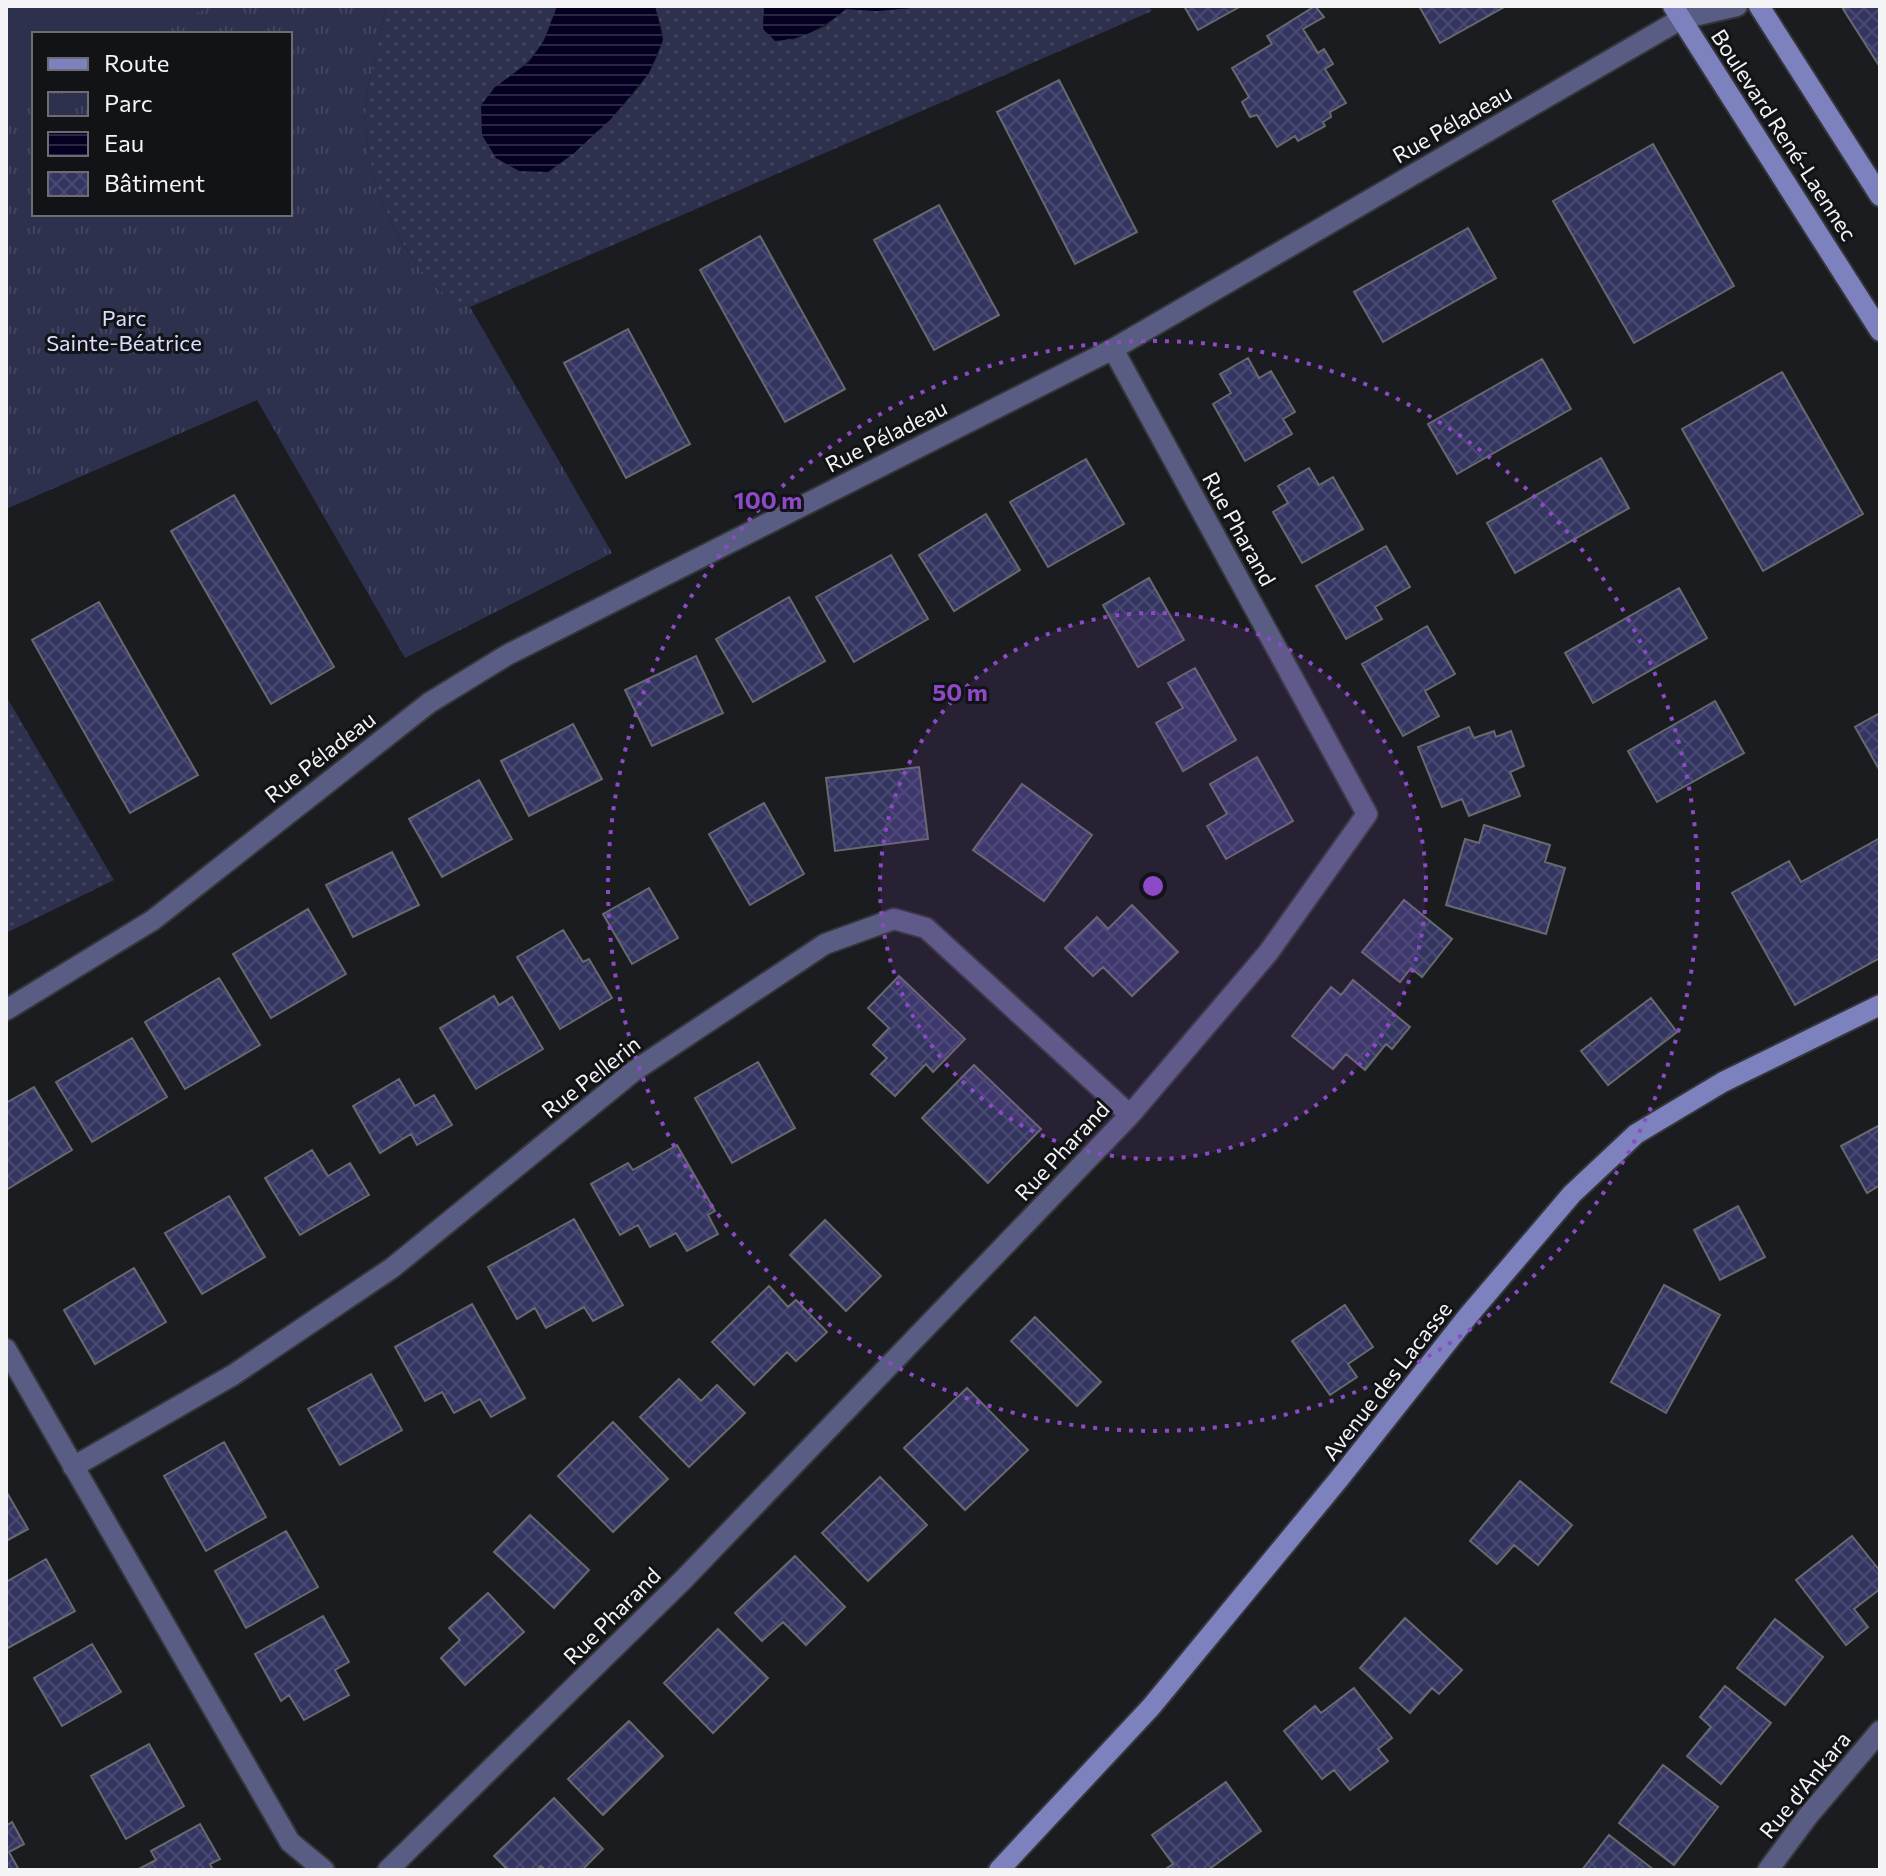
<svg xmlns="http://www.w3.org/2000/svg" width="1886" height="1876" font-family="Commissioner,sans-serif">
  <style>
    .grass { fill: url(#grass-dots) }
    .park { fill: url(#park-tufts); fill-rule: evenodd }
    .pitch { fill: #2e314e }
    .water { fill: url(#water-rules) }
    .building { fill: url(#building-cross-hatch); stroke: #68696e; stroke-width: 2 }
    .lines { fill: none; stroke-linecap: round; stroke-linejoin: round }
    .street-casing { stroke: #35363a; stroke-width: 24 }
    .secondary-casing { stroke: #35363a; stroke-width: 24 }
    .street { stroke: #5a5d83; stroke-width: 20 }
    .secondary { stroke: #7d82bf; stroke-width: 20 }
    .ring { fill: none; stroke: #8d4ac7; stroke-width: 4; stroke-dasharray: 4 8 }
    .labels { text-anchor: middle; stroke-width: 6; stroke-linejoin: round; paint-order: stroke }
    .street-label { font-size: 22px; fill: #f4f4f7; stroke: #121317 }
    .park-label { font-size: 22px; fill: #dadefd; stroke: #121317 }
    .centre { fill: #8d4ac7; stroke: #121317; stroke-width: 4 }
    .ring-label { font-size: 24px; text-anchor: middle; font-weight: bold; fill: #8d4ac7; stroke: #121317; stroke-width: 6; stroke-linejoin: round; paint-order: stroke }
  </style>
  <defs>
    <pattern id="grass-dots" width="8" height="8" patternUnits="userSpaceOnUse" patternTransform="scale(2)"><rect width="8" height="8" fill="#2e314e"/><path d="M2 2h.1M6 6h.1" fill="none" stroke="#434560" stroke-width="1.8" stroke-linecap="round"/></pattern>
    <pattern id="park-tufts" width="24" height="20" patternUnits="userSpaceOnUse" patternTransform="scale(2)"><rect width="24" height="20" fill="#2e314e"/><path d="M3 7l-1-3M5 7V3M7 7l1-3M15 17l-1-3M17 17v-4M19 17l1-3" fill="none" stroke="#434560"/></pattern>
    <pattern id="water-rules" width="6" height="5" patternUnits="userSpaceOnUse" patternTransform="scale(2)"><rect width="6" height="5" fill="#050022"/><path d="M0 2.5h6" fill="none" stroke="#2a2643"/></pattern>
    <pattern id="building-cross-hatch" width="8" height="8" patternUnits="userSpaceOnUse" patternTransform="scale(2)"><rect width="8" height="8" fill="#343661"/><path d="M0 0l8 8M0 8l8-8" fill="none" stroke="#484a71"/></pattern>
  </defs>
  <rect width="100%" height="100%" fill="#1b1c20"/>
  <path class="grass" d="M386,6H557C549,34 537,57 514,74L573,154C604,125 652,85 662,42C665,32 657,16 655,6H764L763,29L793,40L824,27L846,9L876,11L935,6H1149L1152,11L470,307C463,304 454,302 448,297C396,255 361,169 366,103C369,71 381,38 386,6Z
    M6,696L114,880L6,933Z"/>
  <path class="park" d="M6,6H386C381,38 369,71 366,103C361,168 396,256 448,297C454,302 463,304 470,307L612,553L405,658L257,400L6,509ZM34,34H290V214H34Z"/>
  <path class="pitch" d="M6,6H212L151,34H34V87L6,100Z"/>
  <path class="water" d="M557,6H655L663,40L649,73L611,119L573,154L548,172L519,171L496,158L482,135L481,105L495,87L529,62L544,41Z
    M764,6H935L876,11L846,9C824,27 804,39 775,41L763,29Z"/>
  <path class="building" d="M1184,6H1241L1198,30Z
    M1315,6L1324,17L1303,29L1318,53L1324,49L1333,64L1325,69L1346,103L1330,112L1331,117L1323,122L1325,126L1298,141L1295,136L1277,147L1257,115L1250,117L1242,102L1249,97L1232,68L1272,44L1267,36Z
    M1419,6H1506L1440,43Z
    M1847,6H1880V67L1843,9Z
    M1059,80L1137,232L1075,264L997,112Z
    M1653,144L1734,286L1634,343L1553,201Z
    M939,205L999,315L934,350L874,240Z
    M1468,228L1496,278L1383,342L1354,292Z
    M760,236L845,389L785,422L700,270Z
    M628,329L690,444L626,478L564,363Z
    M1248,358L1259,378L1271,371L1295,412L1283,419L1292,434L1245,461L1213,404L1231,393L1220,374Z
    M1542,359L1571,409L1457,474L1428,424Z
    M1782,372L1863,514L1763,571L1682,429Z
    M1601,458L1629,508L1515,573L1487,523Z
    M1086,459L1124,524L1048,567L1010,502Z
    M1309,468L1319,485L1333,477L1363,529L1302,563L1273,512L1288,503L1278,486Z
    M234,495L334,667L271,704L171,531Z
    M986,514L1020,570L954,611L919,555Z
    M1386,546L1410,587L1375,607L1382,619L1346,639L1316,586Z
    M891,555L928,619L854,662L816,597Z
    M1149,578L1184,640L1138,667L1103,605Z
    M1679,588L1707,638L1593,703L1565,653Z
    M789,597L825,661L753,702L716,639Z
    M99,602L198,775L130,813L32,640Z
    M1427,626L1455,674L1425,691L1439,716L1403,736L1362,664Z
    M696,656L723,713L652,746L625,690Z
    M1195,668L1236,740L1183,771L1156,723L1183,708L1168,683Z
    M1715,701L1744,753L1657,802L1628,751Z
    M1880,713V771L1855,727Z
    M573,724L602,779L529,816L501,761Z
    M1469,727L1474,738L1494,731L1496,737L1511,731L1524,766L1510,772L1520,796L1469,816L1462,799L1442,807L1418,747Z
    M1257,757L1293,821L1226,859L1207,826L1227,814L1210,784Z
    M919,767L928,839L835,851L826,778Z
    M479,780L512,839L442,877L409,819Z
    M1022,784L1092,835L1044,901L973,850Z
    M764,803L804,874L750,905L709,834Z
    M1484,825L1550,845L1545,862L1565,868L1546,934L1446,905L1465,839L1479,843Z
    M1880,838V958L1795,1005L1732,893L1789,861L1801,882Z
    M392,852L419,905L353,937L326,885Z
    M649,888L678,938L632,964L603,914Z
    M1404,900L1452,939L1422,977L1411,968L1400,982L1362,952Z
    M1132,905L1178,952L1132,996L1103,967L1093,976L1065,948L1097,917L1108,929Z
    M308,909L346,974L271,1018L233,954Z
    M563,930L583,962L589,959L612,998L560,1029L517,957Z
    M899,976L965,1039L933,1072L926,1064L895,1096L871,1074L887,1058L873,1045L889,1028L868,1008Z
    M219,978L260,1045L185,1089L145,1022Z
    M1353,980L1410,1027L1392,1049L1386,1044L1365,1070L1346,1054L1333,1069L1292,1036L1331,987L1341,995Z
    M494,996L499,1005L512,997L543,1049L476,1089L440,1028Z
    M1651,998L1677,1032L1608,1085L1581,1051Z
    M132,1038L167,1097L92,1142L56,1082Z
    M758,1062L795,1128L732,1163L695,1098Z
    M974,1065L1041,1129L988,1183L922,1118Z
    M399,1079L415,1106L434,1095L452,1125L417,1145L411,1134L380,1153L353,1106Z
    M34,1087L72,1150L6,1190V1103Z
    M1880,1125V1185L1867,1193L1841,1146Z
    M677,1145L715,1211L708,1215L718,1234L687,1251L676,1233L650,1247L638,1225L620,1235L591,1184L628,1163L633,1170Z
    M312,1150L328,1176L350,1163L369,1195L300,1235L265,1178Z
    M229,1196L265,1257L202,1294L165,1233Z
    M1738,1206L1765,1257L1720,1280L1694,1230Z
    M574,1219L623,1305L593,1321L584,1307L546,1328L535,1308L517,1319L488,1267Z
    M825,1220L881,1276L846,1311L790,1255Z
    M134,1268L166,1322L95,1364L64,1310Z
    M1664,1285L1720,1315L1666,1413L1611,1382Z
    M769,1286L788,1307L796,1300L827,1332L796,1361L787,1352L754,1385L712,1342Z
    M472,1304L525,1398L491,1417L480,1399L454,1413L442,1392L425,1401L395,1347Z
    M1345,1305L1373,1347L1348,1364L1357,1377L1330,1395L1292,1341Z
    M1035,1317L1101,1382L1077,1406L1011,1341Z
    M371,1374L402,1430L340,1465L308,1409Z
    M679,1379L701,1401L717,1385L745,1413L689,1467L640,1417Z
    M967,1388L1028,1450L965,1510L904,1448Z
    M613,1422L668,1479L613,1532L558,1476Z
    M224,1442L266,1517L206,1551L164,1476Z
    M880,1477L927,1525L868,1581L822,1533Z
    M1520,1481L1572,1525L1538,1565L1514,1545L1497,1564L1470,1541Z
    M6,1491L28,1529L6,1541Z
    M530,1515L589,1570L554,1608L494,1552Z
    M286,1531L318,1587L246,1628L215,1571Z
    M1852,1536L1880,1571V1589L1854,1609L1868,1627L1846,1645L1796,1580Z
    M795,1556L845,1607L806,1645L783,1622L762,1641L735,1613Z
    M46,1559L75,1611L6,1649V1582Z
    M488,1593L524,1632L465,1685L441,1658L460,1640L449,1628Z
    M323,1616L349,1662L335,1670L349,1695L304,1720L289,1695L281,1701L255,1654Z
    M1405,1618L1462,1670L1439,1694L1432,1688L1410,1713L1360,1668Z
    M1775,1619L1823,1657L1785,1705L1737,1668Z
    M718,1629L768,1678L713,1733L664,1683Z
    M92,1644L121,1692L62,1726L34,1678Z
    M1725,1686L1771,1723L1721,1784L1687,1756L1711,1727L1700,1717Z
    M1354,1688L1392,1738L1378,1749L1388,1761L1350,1790L1334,1770L1322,1779L1284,1731L1315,1706L1321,1713Z
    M629,1721L663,1756L603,1815L568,1779Z
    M149,1744L184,1806L126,1839L91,1776Z
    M1663,1765L1718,1807L1674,1865L1619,1823Z
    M1226,1782L1261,1831L1208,1870H1164L1173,1864L1152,1835Z
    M554,1798L603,1849L582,1870H545L541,1866L537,1870H508L494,1856Z
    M12,1822L24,1844L9,1852L19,1870H6V1826Z
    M200,1824L220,1859L210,1864L213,1870H137L156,1860L151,1851Z
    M1609,1835L1654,1870H1582Z"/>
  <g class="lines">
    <g class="street-casing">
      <path id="street" d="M6,1010L153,920L429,703L507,655L1113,349L1681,19L1737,6
        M6,1349L290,1842L324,1870
        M73,1467L233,1375L392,1268L634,1071L825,944L894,919L926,928L1130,1115
        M388,1870L683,1580L1130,1115L1268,953L1367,814L1113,349
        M1768,1870L1808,1816L1880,1731"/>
    </g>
    <g class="secondary-casing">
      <path id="secondary" d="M1673,6L1880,331
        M1759,6L1880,196
        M999,1870L1151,1707L1339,1479L1468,1316L1572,1194L1636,1134L1723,1082L1880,1005"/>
    </g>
    <use href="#street" class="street"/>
    <use href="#secondary" class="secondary"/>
  </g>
  <circle cx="1153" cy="886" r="273" fill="#8d4ac7" fill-opacity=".12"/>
  <g class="ring">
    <circle cx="1153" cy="886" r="273"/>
    <circle cx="1153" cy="886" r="545"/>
  </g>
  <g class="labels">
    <g class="street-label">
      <text transform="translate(1452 124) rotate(-30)" y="8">Rue Péladeau</text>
      <text transform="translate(1784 135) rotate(57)" y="8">Boulevard René-Laennec</text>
      <text transform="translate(886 436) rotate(-27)" y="8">Rue Péladeau</text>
      <text transform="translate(1239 529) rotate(61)" y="8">Rue Pharand</text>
      <text transform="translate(320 757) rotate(-38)" y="8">Rue Péladeau</text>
      <text transform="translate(591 1077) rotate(-38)" y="8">Rue Pellerin</text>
      <text transform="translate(1062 1151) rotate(-47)" y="8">Rue Pharand</text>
      <text transform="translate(1387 1381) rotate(-52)" y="8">Avenue des Lacasse</text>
      <text transform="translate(612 1616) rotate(-45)" y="8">Rue Pharand</text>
      <text transform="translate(1805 1785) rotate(-51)" y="8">Rue d'Ankara</text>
    </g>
    <g class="park-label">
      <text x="124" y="326">Parc<tspan x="124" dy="25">Sainte-Béatrice</tspan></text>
    </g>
  </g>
  <circle cx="1153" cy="886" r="12" class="centre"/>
  <g class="ring-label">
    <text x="768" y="509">100 m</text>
    <text x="960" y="701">50 m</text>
  </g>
  <rect width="1886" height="1876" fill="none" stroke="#f4f4f7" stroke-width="16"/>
  <rect x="32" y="32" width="260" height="184" fill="#121317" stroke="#6c6d71" stroke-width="2"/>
  <rect x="48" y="58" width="40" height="12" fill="#7d82bf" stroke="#6c6d71" stroke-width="2"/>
  <text x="104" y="72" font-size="24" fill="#f4f4f7">Route</text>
  <rect x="48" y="92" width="40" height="24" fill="url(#park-tufts)" stroke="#6c6d71" stroke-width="2"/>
  <text x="104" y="112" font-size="24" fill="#f4f4f7">Parc</text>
  <rect x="48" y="132" width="40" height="24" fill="url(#water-rules)" stroke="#6c6d71" stroke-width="2"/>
  <text x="104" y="152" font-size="24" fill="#f4f4f7">Eau</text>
  <rect x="48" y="172" width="40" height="24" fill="url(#building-cross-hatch)" stroke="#6c6d71" stroke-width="2"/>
  <text x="104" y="192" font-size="24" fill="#f4f4f7">Bâtiment</text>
</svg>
